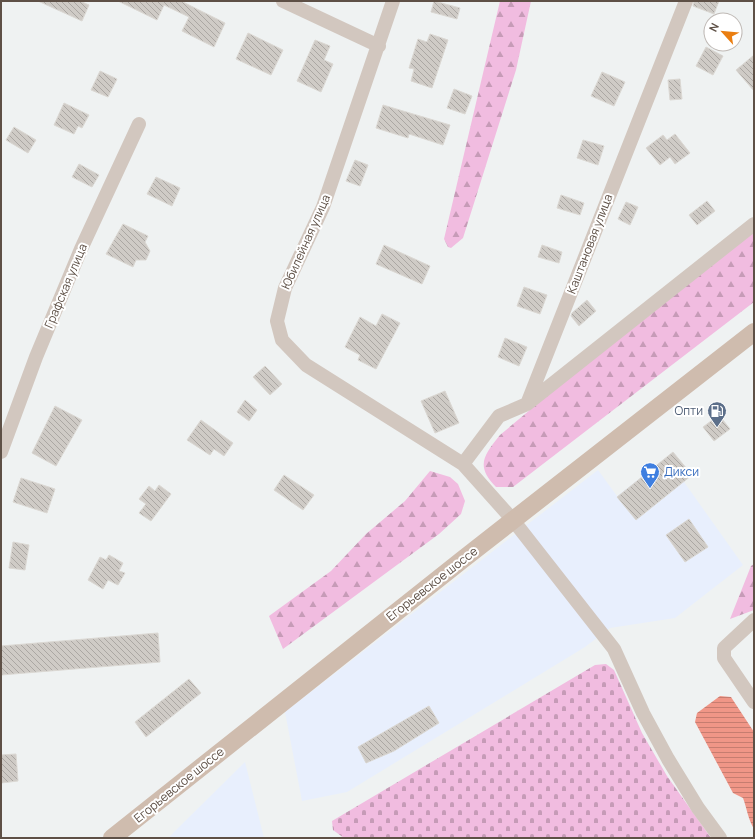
<svg xmlns="http://www.w3.org/2000/svg" width="755" height="839" font-family="Manrope,sans-serif">
  <style>
    .commercial { fill: #e8effd }
    .forest { fill: url(#forest-firs) }
    .cemetery { fill: url(#cemetery-stones) }
    .water { fill: url(#water-rules) }
    .building { fill: url(#building-back-hatch); stroke: #dbd8d3 }
    .lines { fill: none; stroke-linecap: round; stroke-linejoin: round }
    .minor { stroke: #d2c7bf; stroke-width: 14 }
    .major { stroke: #cfbcae; stroke-width: 18 }
    .labels { text-anchor: middle; stroke-width: 4; stroke-linejoin: round; paint-order: stroke }
    .street-label { font-size: 12px; fill: #5e5046; stroke: #fff }
    .service-label { font-size: 12px; fill: #4e5e75; stroke: #fff; text-anchor: end }
    .shop-label { font-size: 12px; fill: #366cbe; stroke: #fff; text-anchor: start }
  </style>
  <defs>
    <pattern id="forest-firs" width="22" height="20" patternUnits="userSpaceOnUse"><rect width="22" height="20" fill="#f1bce0"/><path d="M5 1l3.5 6h-7zM16 11l3.5 6h-7z" fill="#c69bb7"/></pattern>
    <pattern id="cemetery-stones" width="16" height="16" patternUnits="userSpaceOnUse"><rect width="16" height="16" fill="#f1bce0"/><path d="M2 7V4a2 2 0 0 1 4 0v3zM10 15v-3a2 2 0 0 1 4 0v3z" fill="#c69bb7"/></pattern>
    <pattern id="water-rules" width="6" height="5" patternUnits="userSpaceOnUse"><rect width="6" height="5" fill="#f09687"/><path d="M0 2.5h6" fill="none" stroke="#c67d70"/></pattern>
    <pattern id="building-back-hatch" width="6" height="6" patternUnits="userSpaceOnUse"><rect width="6" height="6" fill="#cfcbc6"/><path d="M-1 5l2 2M0 0l6 6M5-1l2 2" fill="none" stroke="#aba7a3"/></pattern>
  </defs>
  <rect width="100%" height="100%" fill="#eff2f2"/>
  <path class="commercial" d="M673,452L692,475L684,482L743,565L675,618L610,628L585,647L347,792L302,801L285,712L598,470L617,496Z
    M245,762L264,838H168Z"/>
  <path class="forest" d="M500,1H531L516,70L463,238L451,248L448,247L444,239Z
    M754,231V302L513,487H496C475,466 484,455 500,435L693,274Z
    M430,471L450,477L458,484L465,501L461,514L439,534L283,649L269,616L331,571L366,534L405,501Z
    M754,564V610L730,619L751,566Z"/>
  <path class="cemetery" d="M606,664L614,670L642,733L667,776L711,838H344L333,830L332,821L595,665Z"/>
  <path class="water" d="M720,696L731,697L754,732V829C748,819 747,809 743,798L733,793L695,722L697,713Z"/>
  <path class="building" d="M38,1H80L89,5L82,21Z
    M118,1H181L225,23L214,47L182,31L189,17L164,5L157,20Z
    M434,1L460,8L457,19L431,12Z
    M694,1H719L714,14L693,6Z
    M248,33L283,50L271,75L236,59Z
    M430,34L448,40L432,88L411,81L414,69L409,68L418,39L427,42Z
    M315,40L330,46L324,60L333,64L321,92L297,81Z
    M706,47L723,56L713,75L696,66Z
    M754,55V91L736,70Z
    M100,71L117,79L108,97L91,90Z
    M602,72L625,82L614,106L591,96Z
    M680,79L682,99L670,100L668,80Z
    M454,89L472,96L465,114L447,108Z
    M64,103L89,115L82,128L78,126L74,134L54,125Z
    M383,105L450,125L443,145L409,134L408,138L376,128Z
    M14,127L36,140L28,153L6,140Z
    M675,134L690,153L675,164L670,157L660,165L646,148L663,135L667,140Z
    M583,140L604,146L598,165L577,158Z
    M355,160L368,165L360,186L346,181Z
    M79,164L99,175L92,187L72,177Z
    M156,177L180,188L172,206L147,194Z
    M561,195L584,203L580,215L557,208Z
    M707,201L715,211L697,225L689,215Z
    M626,202L638,207L630,225L618,219Z
    M123,224L148,236L145,242L150,251L146,260H136L133,267L106,254Z
    M384,245L430,266L422,284L376,264Z
    M542,245L562,252L559,263L538,257Z
    M524,287L547,295L540,314L517,306Z
    M587,300L596,311L579,326L571,316L572,313Z
    M382,314L400,323L376,369L358,360L360,355L345,347L360,317L376,326Z
    M505,338L527,347L519,366L498,357Z
    M265,366L282,384L270,395L253,377Z
    M445,391L459,423L435,433L421,401Z
    M245,400L257,410L249,421L237,412Z
    M55,406L82,420L56,466L32,453Z
    M719,415L730,429L714,441L703,427Z
    M201,420L233,443L224,456L214,449L210,455L187,440Z
    M673,452L692,475L636,520L617,497Z
    M284,475L314,495L303,510L274,490Z
    M21,478L55,489L47,513L13,502Z
    M159,485L171,494L151,521L139,513L146,504L139,499L149,486L155,491Z
    M689,519L708,547L685,562L666,535Z
    M13,542L29,545L25,570L9,568Z
    M109,555L123,563L119,571L125,573L118,585L108,580L103,589L88,580L100,557L106,560Z
    M158,633L160,662L1,675V646Z
    M189,679L201,693L146,737L135,722Z
    M429,706L439,723L394,751L366,763L358,747Z
    M16,754L18,781L1,783V755Z"/>
  <g class="lines">
    <path class="minor" d="M283,1L379,46
      M393,1L323,207L285,288L277,321L282,340L306,365L463,464L513,520L614,649L643,713L668,759L698,808L720,838
      M527,404L754,224
      M1,452L36,357L81,249L139,124
      M463,464L499,416L527,404L686,1
      M754,620L724,648V658L754,702"/>
    <path class="major" d="M112,838L462,560L754,332"/>
  </g>
  <defs>
    <g id="fuel-pin" transform="scale(1)"><path d="M0 17L-7.5 6A9.5 9.5 0 1 1 7.5 6Z" fill="#5c6f8a" stroke="#fff"/><path d="M-5.5-6h7V0h2V4h1.3V-2.5L3-4.5l.8-.8L6-3V5H2.5V1h-1V6h-7ZM-4.2-4.7v3.2H.2V-4.7Z" fill="#fff"/></g>
    <g id="supermarket-pin" transform="scale(1)"><path d="M0 17L-7.5 6A9.5 9.5 0 1 1 7.5 6Z" fill="#3f7fe0" stroke="#fff"/><path d="M-6-5.5h2.5l.6 2H6L4.5 2H-2.5L-4.4-4H-6ZM-1.5 3.2a1.3 1.3 0 1 0 .1 0ZM3 3.2a1.3 1.3 0 1 0 .1 0Z" fill="#fff"/></g>
  </defs>
  <g fill-rule="evenodd">
    <use href="#fuel-pin" x="717" y="411"/>
    <use href="#supermarket-pin" x="650" y="472"/>
  </g>
  <g class="labels">
    <g class="street-label">
      <text transform="translate(306 242) rotate(-66)" y="4">Юбилейная улица</text>
      <text transform="translate(590 244) rotate(-69)" y="4">Каштановая улица</text>
      <text transform="translate(66 286) rotate(-67)" y="4">Графская улица</text>
      <text transform="translate(432 584) rotate(-38)" y="4">Егорьевское шоссе</text>
      <text transform="translate(179 785) rotate(-39)" y="4">Егорьевское шоссе</text>
    </g>
    <g class="service-label">
      <text x="703" y="415">Опти</text>
    </g>
    <g class="shop-label">
      <text x="664" y="476">Дикси</text>
    </g>
  </g>
  <rect width="755" height="839" fill="none" stroke="#5e5046" stroke-width="4"/>
  <g transform="translate(723 32) rotate(297)"><circle r="19" fill="#ffffff" stroke="#bfb9b5"/>
  <path d="M0-3L7 15L0 10L-7 15Z" fill="#ea7e11"/>
  <text y="-6" font-size="11" font-weight="bold" text-anchor="middle" fill="#5e5046">N</text>
  </g>
</svg>
